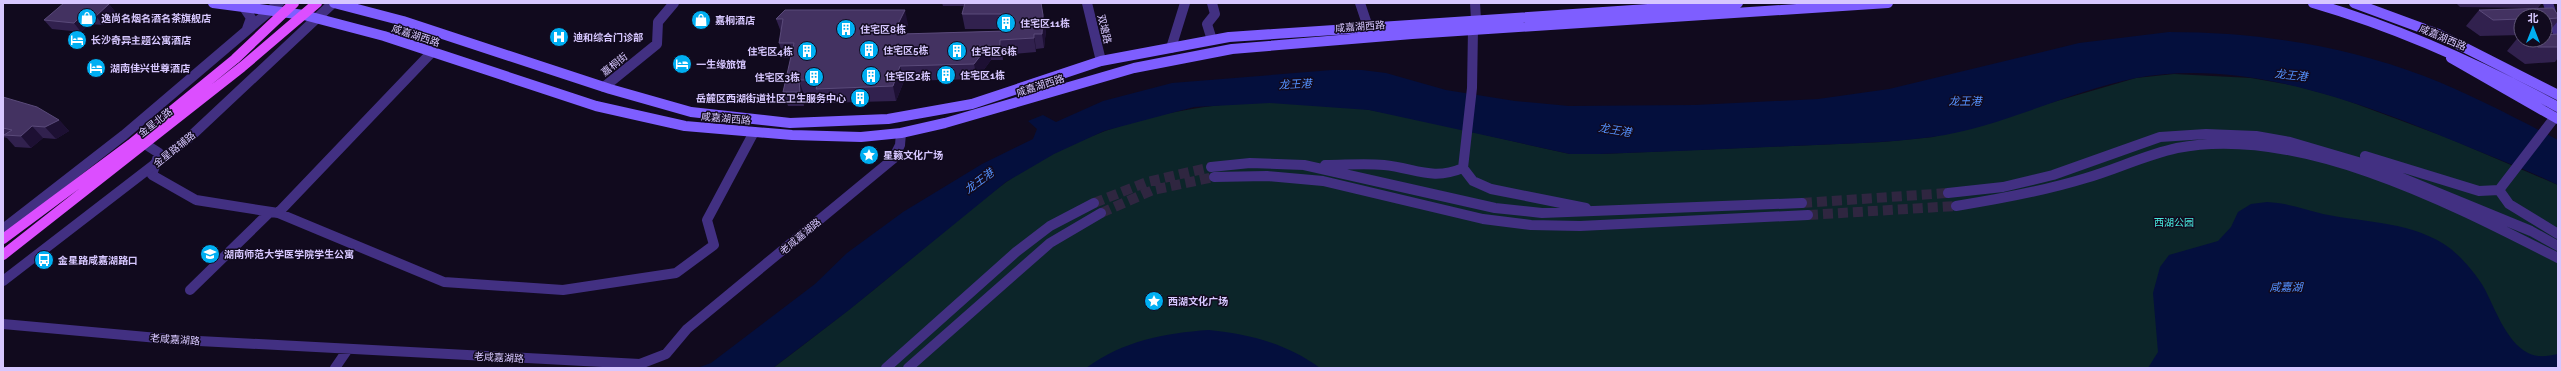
<svg xmlns="http://www.w3.org/2000/svg" width="2561" height="371" font-family="Raleway,'Noto Sans SC',sans-serif">
  <style>
    .green { fill: #0c2529 }
    .water { fill: #040f3d }
    .lines { fill: none; stroke-linecap: round; stroke-linejoin: round }
    .minor-tunnel { stroke: #2f2640; stroke-width: 10; stroke-dasharray: 10 5; stroke-linecap: butt }
    .minor { stroke: #423082; stroke-width: 10 }
    .tertiary { stroke: #423082; stroke-width: 10 }
    .secondary { stroke: #7e5eff; stroke-width: 10 }
    .primary { stroke: #dc4eff; stroke-width: 10 }
    .wall { fill: #31214e }
    .shaded-wall { fill: #1d1033 }
    .building { fill: #433261; stroke: #5a4a7a }
    .labels { text-anchor: middle; stroke-width: 3; stroke-linejoin: round; paint-order: stroke }
    .poi-label { font-size: 10px; font-weight: bold; fill: #d7c7ff; stroke: #110a1e; text-anchor: start }
    .street-label { font-size: 10px; fill: #d7c7ff; stroke: #110a1e }
    .park-label { font-size: 10px; fill: #48eade; stroke: #110a1e }
    .water-label { font-size: 11px; font-style: italic; fill: #5592ff; stroke: #110a1e }
  </style>
  <rect width="100%" height="100%" fill="#110a1e"/>
  <path class="green" d="M2174,74L2251,78L2296,86L2340,98L2448,138L2558,185V368H773C818,334 862,300 905,264C938,237 971,208 1005,183C1108,109 1248,89 1370,110C1437,122 1503,140 1570,154H1600L1882,142L1933,137L2136,78Z"/>
  <path class="water" d="M2169,32C2255,32 2343,45 2424,76C2470,94 2514,117 2558,140V185C2530,171 2500,160 2471,148C2371,106 2247,57 2136,78C2067,92 2002,127 1932,137C1886,143 1840,144 1793,146C1729,149 1665,152 1600,154H1570L1369,110L1270,103L1194,107L1104,131L1054,154L1006,182L849,310L773,368H697L711,363L815,284L847,253L903,212L982,164L1033,139L1037,129L1028,121L1043,115L1056,122L1103,101L1172,83L1332,70H1362L1386,73L1446,90L1515,101L1569,106L1695,105L1818,99L1889,89L2079,43Z
    M2267,202C2287,203 2304,209 2323,214C2366,223 2414,221 2451,249C2463,259 2475,273 2483,286C2495,307 2505,341 2528,353C2538,358 2548,356 2558,354V368H2148L2158,352L2153,293L2160,267L2169,255L2218,241L2231,227L2238,212L2251,204Z
    M1209,330C1250,334 1287,344 1320,368H1086C1123,341 1164,333 1209,330Z"/>
  <g class="lines">
    <path class="minor-tunnel" d="M1094,203L1147,182L1211,167
      M1802,203L1948,193
      M1101,213L1153,190L1214,177
      M1808,215L1956,206"/>
    <path class="minor" d="M1212,3L1215,14L1207,24L1212,40
      M1360,3L1368,27
      M1475,3L1476,19
      M2548,3L2558,34
      M1473,29L1472,88L1463,168L1473,181L1491,189L1586,208
      M1171,48L1185,3
      M604,87L657,44L658,22L674,3
      M145,144L159,153L152,175L196,200L278,213L444,282L563,290L676,273L714,245L707,220L754,132
      M2365,156L2479,191L2499,190L2509,204L2558,234
      M1325,165C1345,165 1365,163 1384,165C1415,168 1432,181 1463,168
      M1211,167L1250,163L1304,165L1495,208L1542,213L1802,203
      M1214,177L1267,176L1323,181L1483,219L1531,225L1580,226L1808,215
      M2499,190L2555,117
      M1948,193L2003,187L2053,175L2160,137L2206,134L2256,136L2290,142L2375,167L2531,231L2558,246
      M1956,206C2000,199 2044,191 2086,178C2117,169 2145,155 2177,148C2299,124 2452,204 2558,258
      M278,213L432,52
      M190,290L270,212
      M3,324L180,340L640,364L666,354L687,329L893,159L900,145L901,133
      M335,368L348,349
      M886,368L1016,252L1050,226L1094,203
      M908,368L1050,243L1101,213"/>
    <path class="tertiary" d="M1087,3L1101,61
      M243,6L251,18L247,29
      M3,229L124,135L279,3
      M3,281L190,137L333,3"/>
    <path class="secondary" d="M213,3L304,15L384,36L596,106L685,126L792,135L861,137L901,133L945,123L1134,68L1232,49L1412,34L1888,3
      M334,3L403,21L610,89L691,112L790,123L888,119L972,104L1101,61L1229,37L1738,3
      M2313,3C2399,28 2479,64 2558,107
      M2354,3L2438,34L2558,95
      M2451,58L2558,119"/>
    <path class="primary" d="M3,239L131,144L235,59L294,3
      M3,255L242,67L317,3"/>
  </g>
  <path class="wall" d="M942,3H1041L1046,30L1044,48L1036,49V52L1003,55V60H991L977,79L904,81L896,101L820,103L818,94L804,95V106H788L783,92L791,57L784,58L779,43L781,32L776,19L908,24L904,34L1006,31V29H965L962,14L965,6H943Z
    M2456,3H2542L2538,8L2460,7Z
    M109,4L116,13L103,25L90,24L81,32L52,29L44,20Z
    M2479,10L2558,15V21L2547,34H2545V16H2521V35L2480,36L2466,26Z
    M2558,34V58L2555,62L2525,64L2507,51L2520,35H2521V40H2545Z
    M3,97L59,120L69,131L56,139L43,138L31,148L15,147L7,138L3,137Z"/>
  <path class="shaded-wall" d="M109,4L116,13L103,25L96,16Z
    M905,10L908,24L903,34L905,48L895,30Z
    M83,14L90,24L81,32L74,23Z
    M1043,15L1046,30L1044,48L1042,34Z
    M1034,34L1036,49V52L1034,38Z
    M1000,40L1003,55V60L1000,46Z
    M988,46L991,60L977,79L974,64Z
    M900,66L904,81L896,101L893,86Z
    M799,80L804,95V106L800,92Z
    M59,120L69,131L56,139L45,127Z
    M32,126L43,138L31,148L21,136Z"/>
  <path class="building" d="M64,3H103L109,4L96,16L83,14L74,23L44,20Z
    M965,3H1041L1043,15L1042,34H1034V38L1000,40V46H988L974,64L900,66L893,86L816,89L819,80H799L800,92H783L794,43H779L783,19H776L785,10H905L895,30H902L901,34L1006,31L1008,14H962Z
    M2553,8L2558,15V18L2545,19V16H2521V19L2493,20L2479,10Z
    M2558,34V47H2538L2527,40H2545V35Z
    M3,97L37,107L59,120L45,127L32,126L21,136L4,135L12,130L3,128Z"/>
  <defs>
    <g id="shop-disc" transform="scale(1)"><circle r="9.5" fill="#00aff2" stroke="#110a1e"/><path d="M-5-2.5h2.3a2.7 3.5 0 0 1 5.4 0H5L5.5 6h-11ZM-1.5-2.5h3a1.5 2.3 0 0 0-3 0Z" fill="#fff"/></g>
    <g id="building-disc" transform="scale(1)"><circle r="9.5" fill="#00aff2" stroke="#110a1e"/><path d="M-4-6H4V6H1V3H-1V6H-4ZM-2.5-4.3h1.7v1.8h-1.7ZM.8-4.3h1.7v1.8H.8ZM-2.5-1h1.7V.8h-1.7ZM.8-1h1.7V.8H.8Z" fill="#fff"/></g>
    <g id="hospital-disc" transform="scale(1)"><circle r="9.5" fill="#00aff2" stroke="#110a1e"/><path d="M-5-5h3v3.5h4V-5h3V5h-3V1.5h-4V5h-3Z" fill="#fff"/></g>
    <g id="hotel-disc" transform="scale(1)"><circle r="9.5" fill="#00aff2" stroke="#110a1e"/><path d="M-6-4.5h1.5V1H6V5H4.5V3h-9V5H-6ZM-4 0a1.8 1.8 0 1 1 3.6 0ZM.5 0V-2.5h3Q6-2.5 6 0Z" fill="#fff"/></g>
    <g id="sight-disc" transform="scale(1)"><circle r="9.5" fill="#00aff2" stroke="#110a1e"/><path d="M0-6L1.8-2.2L6-1.7L2.9 1.2L3.7 5.4L0 3.3L-3.7 5.4L-2.9 1.2L-6-1.7L-1.8-2.2Z" fill="#fff"/></g>
    <g id="university-disc" transform="scale(1)"><circle r="9.5" fill="#00aff2" stroke="#110a1e"/><path d="M0-5L7-2L0 1L-7-2ZM-4 1L0 2.5L4 1V4Q0 6-4 4Z" fill="#fff"/></g>
    <g id="bus-disc" transform="scale(1)"><circle r="9.5" fill="#00aff2" stroke="#110a1e"/><path d="M-5-6H5V4H4V6H2V4H-2V6H-4V4H-5ZM-3.5-4V0h7V-4ZM-3.5 1.2v1.5H-2V1.2ZM2 1.2v1.5H3.5V1.2Z" fill="#fff"/></g>
  </defs>
  <g fill-rule="evenodd">
    <use href="#shop-disc" x="87" y="18"/>
    <use href="#shop-disc" x="701" y="20"/>
    <use href="#building-disc" x="1006" y="23"/>
    <use href="#building-disc" x="846" y="29"/>
    <use href="#hospital-disc" x="559" y="37"/>
    <use href="#hotel-disc" x="77" y="40"/>
    <use href="#building-disc" x="869" y="50"/>
    <use href="#building-disc" x="807" y="51"/>
    <use href="#building-disc" x="957" y="51"/>
    <use href="#hotel-disc" x="682" y="64"/>
    <use href="#hotel-disc" x="96" y="68"/>
    <use href="#building-disc" x="946" y="75"/>
    <use href="#building-disc" x="871" y="76"/>
    <use href="#building-disc" x="814" y="77"/>
    <use href="#building-disc" x="860" y="98"/>
    <use href="#sight-disc" x="869" y="155"/>
    <use href="#university-disc" x="210" y="254"/>
    <use href="#bus-disc" x="44" y="260"/>
    <use href="#sight-disc" x="1154" y="301"/>
  </g>
  <g class="labels">
    <g class="poi-label">
      <text x="101" y="22">逸尚名烟名酒名茶旗舰店</text>
      <text x="715" y="24">嘉桐酒店</text>
      <text x="1020" y="27">住宅区11栋</text>
      <text x="860" y="33">住宅区8栋</text>
      <text x="573" y="41">迪和综合门诊部</text>
      <text x="91" y="44">长沙奇异主题公寓酒店</text>
      <text x="883" y="54">住宅区5栋</text>
      <text x="793" y="55" text-anchor="end">住宅区4栋</text>
      <text x="971" y="55">住宅区6栋</text>
      <text x="696" y="68">一生缘旅馆</text>
      <text x="110" y="72">湖南佳兴世尊酒店</text>
      <text x="960" y="79">住宅区1栋</text>
      <text x="885" y="80">住宅区2栋</text>
      <text x="800" y="81" text-anchor="end">住宅区3栋</text>
      <text x="846" y="102" text-anchor="end">岳麓区西湖街道社区卫生服务中心</text>
      <text x="883" y="159">星籁文化广场</text>
      <text x="224" y="258">湖南师范大学医学院学生公寓</text>
      <text x="58" y="264">金星路咸嘉湖路口</text>
      <text x="1168" y="305">西湖文化广场</text>
    </g>
    <g class="street-label">
      <text transform="translate(1360 26) rotate(-4)" y="4">咸嘉湖西路</text>
      <text transform="translate(1105 29) rotate(76)" y="4">双塘路</text>
      <text transform="translate(416 35) rotate(18)" y="4">咸嘉湖西路</text>
      <text transform="translate(2443 37) rotate(23)" y="4">咸嘉湖西路</text>
      <text transform="translate(614 64) rotate(-39)" y="4">嘉桐街</text>
      <text transform="translate(1040 85) rotate(-18)" y="4">咸嘉湖西路</text>
      <text transform="translate(726 118) rotate(5)" y="4">咸嘉湖西路</text>
      <text transform="translate(155 122) rotate(-38)" y="4">金星北路</text>
      <text transform="translate(174 149) rotate(-39)" y="4">金星路辅路</text>
      <text transform="translate(800 236) rotate(-40)" y="4">老咸嘉湖路</text>
      <text transform="translate(175 339) rotate(4)" y="4">老咸嘉湖路</text>
      <text transform="translate(499 357) rotate(3)" y="4">老咸嘉湖路</text>
    </g>
    <g class="park-label">
      <text x="2174" y="226">西湖公园</text>
    </g>
    <g class="water-label">
      <text transform="translate(2291 75) rotate(6)" y="4">龙王港</text>
      <text transform="translate(1295 84) rotate(-3)" y="4">龙王港</text>
      <text x="1965" y="105">龙王港</text>
      <text transform="translate(1615 130) rotate(9)" y="4">龙王港</text>
      <text transform="translate(979 181) rotate(-36)" y="4">龙王港</text>
      <text x="2286" y="291">咸嘉湖</text>
    </g>
  </g>
  <rect width="2561" height="371" fill="none" stroke="#d7c7ff" stroke-width="8"/>
  <g transform="translate(2533 28)"><circle r="19" fill="#110a1e" stroke="#605678"/>
  <path d="M0-3L7 15L0 10L-7 15Z" fill="#00aff2"/>
  <text y="-6" font-size="11" font-weight="bold" text-anchor="middle" fill="#d7c7ff">北</text>
  </g>
</svg>
